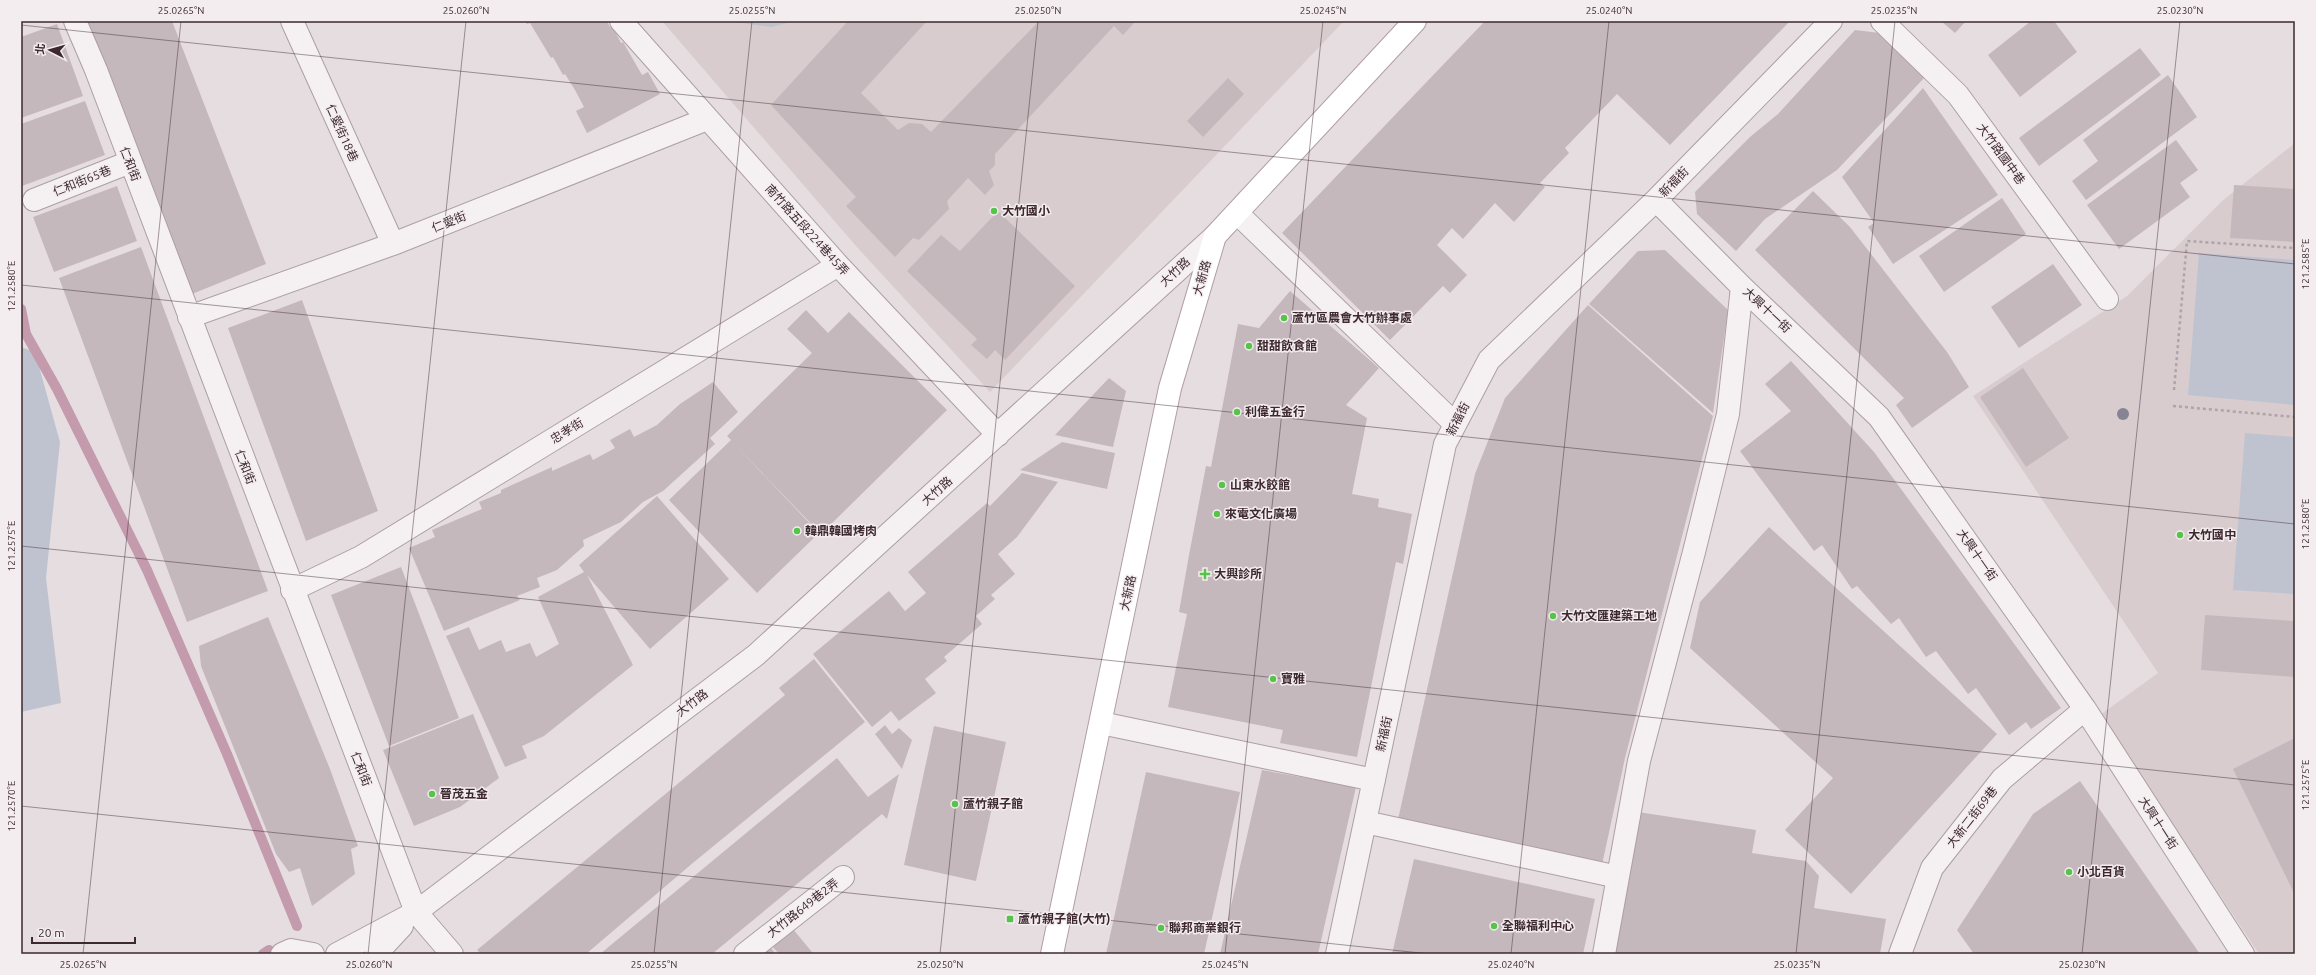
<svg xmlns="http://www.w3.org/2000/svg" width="2316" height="975" font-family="Ubuntu,'Noto Sans TC',sans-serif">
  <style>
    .built { fill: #d8cccf }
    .green { fill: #bfc3cf }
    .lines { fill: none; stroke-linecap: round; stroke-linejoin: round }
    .stream { stroke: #c49aad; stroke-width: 10 }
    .building { fill: #c5b8bd }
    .minor-casing { stroke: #ac9fa3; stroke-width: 24 }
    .major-casing { stroke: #b19ea4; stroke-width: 24 }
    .path { stroke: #afa4a7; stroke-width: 2.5; stroke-dasharray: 3 3; stroke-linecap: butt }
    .minor { stroke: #f5f0f1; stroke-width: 22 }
    .major { stroke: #fff; stroke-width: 22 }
    .tree { fill: #858494 }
    .ticks { fill: none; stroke: #3c282e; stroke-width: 1; stroke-opacity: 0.45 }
    .poi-dot { fill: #56c44a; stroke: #f4edef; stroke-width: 1.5 }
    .labels { text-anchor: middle; stroke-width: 3; stroke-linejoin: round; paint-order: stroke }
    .street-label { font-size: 12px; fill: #3c282e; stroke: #f4edef }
    .poi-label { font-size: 12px; font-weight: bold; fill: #3c282e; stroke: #f4edef; text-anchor: start }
    .neatline { fill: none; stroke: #3c282e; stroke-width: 1.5 }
    .ticks-label { font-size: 10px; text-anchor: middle; fill: #3c282e }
  </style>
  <rect width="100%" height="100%" fill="#e6dde0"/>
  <path class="built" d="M662,21H1344L990,392L856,246Z
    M2295,143V954H2259L2100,715L2158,673L1973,396L2127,296L2222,201Z"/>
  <path class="green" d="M726,21H795L772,27Z
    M2199,253L2295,260V405L2188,395Z
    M21,347L35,352L60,442L46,578L61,703L21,712Z
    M2245,433L2295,437V594L2233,590Z"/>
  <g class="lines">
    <path class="stream" d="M21,309L26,334L57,389L147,570L227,754L297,926
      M263,954L269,950"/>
  </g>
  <path class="building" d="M88,21H172L266,264L192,294Z
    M525,21H607L610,27L612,25L621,43L623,42L642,75L648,72L660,94L587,133L576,111L584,107L575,90L565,74L563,75L553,57L551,58L530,23L527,24Z
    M848,21H927L861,93L898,130L909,123L922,124L931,132L1039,21H1136L1123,35L1114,26L995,154V165L989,171L994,185L985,195L968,178L947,201L949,209L919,240L913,238L895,257L846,206L856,197L771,105Z
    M1485,21H1790L1670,145L1617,94L1565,148L1569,153L1540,183L1545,187L1514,222L1495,203L1463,239L1452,228L1437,245L1467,275L1450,293L1443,286L1390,340L1282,233Z
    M1941,21H1966L1955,33Z
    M2031,21H2054L2077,52L2020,97L1988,55Z
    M57,24L83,96L21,118V37Z
    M1855,30L1880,33L1925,77L1837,170L1765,219L1736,251L1697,214L1695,192L1750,137L1778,114Z
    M2140,48L2161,75L2039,166L2019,138Z
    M2168,75L2197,117L2086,200L2072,181L2098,161L2083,140Z
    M1228,78L1244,94L1203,137L1187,121Z
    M1923,88L1998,195L1893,264L1868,227L1874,223L1842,177Z
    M85,101L105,155L22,186L21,124Z
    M2176,140L2198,170L2180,183L2190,197L2119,249L2087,205Z
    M2234,185L2295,189V242L2230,238Z
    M117,186L137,241L54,272L33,217Z
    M1813,191L1850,227L1947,352L1969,387L1912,428L1896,405L1904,398L1755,250Z
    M2002,198L2026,234L1944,292L1919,256Z
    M998,211L1075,286L1005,360L995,350L987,359L971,345L977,339L907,271L941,235L960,251Z
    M141,247L268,591L187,622L59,278Z
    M1665,250L1728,310L1713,413L1589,304L1638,251Z
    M2053,264L2082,305L2019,348L1991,307Z
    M1290,291L1379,368L1346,405L1367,418L1352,494L1379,499L1378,507L1412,514L1403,564L1396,562L1357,757L1280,743L1283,730L1168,707L1187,614L1179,612L1189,555L1206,466L1211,467L1238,324L1259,328Z
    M302,300L378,511L306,541L228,328Z
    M1588,305L1713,416L1625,758L1602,865L1397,824L1475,474L1505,398Z
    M806,310L828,333L849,312L947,410L821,534L734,444L819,533L757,593L669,500L731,440L727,436L812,353L787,329Z
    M1791,361L1874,452L2061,708L2031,729L2026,722L2009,735L1976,688L1968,694L1936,651L1926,657L1899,618L1891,624L1857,586L1852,589L1822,545L1814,551L1740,451L1791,411L1765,384Z
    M2023,368L2069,438L2026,467L1980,397Z
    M1109,378L1126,391L1113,447L1055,435Z
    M713,382L738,412L710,438L715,444L663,491L643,502L621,522L583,540L584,546L557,570L537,578L540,587L517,596L520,600L444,631L409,548L435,537L432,530L482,509L479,502L501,493V490L552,467V471L590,454L593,460L615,448L610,440L630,429L634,437L657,425L680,404Z
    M1062,442L1115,453L1107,489L1020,470Z
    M1022,473L1058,482L1017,537L998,554L1015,574L991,595L995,599L976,616L982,624L944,657L947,661L925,679L936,693L899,721L891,711L872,727L813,654L889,591L905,611L926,593L908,572L987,503L990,506Z
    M657,496L729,579L650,649L587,575L633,665L544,736L522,746L527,758L505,767L446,636L469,627L479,650L501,640L506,652L530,643L536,657L559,644L538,597L584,572L579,565Z
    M1769,527L1997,734L1851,894L1785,830L1833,778L1690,648L1700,602Z
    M401,567L459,718L389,746L331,595Z
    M2205,615L2295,621V677L2201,670Z
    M268,617L330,769L358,846L351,849L355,874L312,906L300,868L289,872L276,854L201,666L199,646Z
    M814,659L865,722L694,862L586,954H481L477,950L785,695L779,688Z
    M473,714L499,778L460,807L414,826L383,750Z
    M885,725L892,734L899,728L912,740L902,769L875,734Z
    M934,726L1006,742L976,881L904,865Z
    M2295,738V895L2233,769Z
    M837,758L868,797L899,774L887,819L882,814L712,954H600Z
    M1262,770L1356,787L1318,954H1220Z
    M1146,772L1240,792L1204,954H1106Z
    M2080,781L2200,954H1974L1957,930L2033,814Z
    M1638,812L1756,830L1752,853L1806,861L1819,876L1814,908L1886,919L1880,954H1615Z
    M1414,859L1595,899L1583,954H1392Z
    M792,928L812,952L811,954H779L771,945Z
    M770,947L776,954H761Z"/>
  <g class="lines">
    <g class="minor-casing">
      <path id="minor" d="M75,21L96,70L416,912L452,954
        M292,21L393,244
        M621,21L838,265L998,435
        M1882,21L1958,95L2107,299
        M34,200L130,162
        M1656,200L1742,287L1879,417L2085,709L2243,954
        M1237,213L1455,424
        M189,317L393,244L707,119
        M292,590L361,557L838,265
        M1101,723L1374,780
        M1365,822L1618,877
        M282,954L291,950L313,954
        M337,954L416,912L756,655L1215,236
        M376,954L402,926
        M745,954L843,877
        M1337,954L1445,444L1489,360L1656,200L1831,21
        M1604,954L1639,761L1694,552L1728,414L1742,287
        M1900,954L1932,868L2002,779L2085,709"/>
    </g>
    <g class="major-casing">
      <path id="major" d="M1052,954L1170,388L1215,236L1415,21"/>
    </g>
    <path class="path" d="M2174,390L2187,241L2295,248
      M2173,406L2295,417"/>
    <use href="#minor" class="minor"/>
    <use href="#major" class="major"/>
  </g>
  <circle class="tree" cx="2123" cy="414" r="6"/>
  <path class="ticks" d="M21,25L2295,264M21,285L2295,524M21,546L2295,785M21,806L1430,954M83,954L181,21M368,954L466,21M654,954L752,21M940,954L1038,21M1225,954L1323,21M1511,954L1609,21M1796,954L1895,21M2082,954L2180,21"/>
  <g class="poi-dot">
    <circle cx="994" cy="211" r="4"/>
    <circle cx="1284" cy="318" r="4"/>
    <circle cx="1249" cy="346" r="4"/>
    <circle cx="1237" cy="412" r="4"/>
    <circle cx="1222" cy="485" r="4"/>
    <circle cx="1217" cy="514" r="4"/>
    <circle cx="797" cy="531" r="4"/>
    <circle cx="2180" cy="535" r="4"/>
    <path d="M1203 568h4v4h4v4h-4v4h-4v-4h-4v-4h4z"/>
    <circle cx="1553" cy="616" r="4"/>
    <circle cx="1273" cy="679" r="4"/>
    <circle cx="432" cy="794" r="4"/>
    <circle cx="955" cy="804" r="4"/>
    <circle cx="2069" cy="872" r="4"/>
    <rect x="1006" y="915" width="8" height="8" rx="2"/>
    <circle cx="1494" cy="926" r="4"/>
    <circle cx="1161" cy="928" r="4"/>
  </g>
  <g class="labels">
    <g class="street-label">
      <text transform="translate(342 133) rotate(66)" y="4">仁愛街18巷</text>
      <text transform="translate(2001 154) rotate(54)" y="4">大竹路國中巷</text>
      <text transform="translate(130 164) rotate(69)" y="4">仁和街</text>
      <text transform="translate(82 181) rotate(-22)" y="4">仁和街65巷</text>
      <text transform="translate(1674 182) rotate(-46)" y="4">新福街</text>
      <text transform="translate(449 222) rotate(-22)" y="4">仁愛街</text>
      <text transform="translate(807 230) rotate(48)" y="4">南竹路五段224巷45弄</text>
      <text transform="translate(1175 272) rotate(-43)" y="4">大竹路</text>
      <text transform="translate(1202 278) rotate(-74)" y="4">大新路</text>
      <text transform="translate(1767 310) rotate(43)" y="4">大興十一街</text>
      <text transform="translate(1458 419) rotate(-63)" y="4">新福街</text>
      <text transform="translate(567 431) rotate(-32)" y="4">忠孝街</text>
      <text transform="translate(245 467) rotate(69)" y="4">仁和街</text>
      <text transform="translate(937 491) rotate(-42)" y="4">大竹路</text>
      <text transform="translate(1977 555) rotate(55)" y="4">大興十一街</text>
      <text transform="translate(1128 593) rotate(-78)" y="4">大新路</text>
      <text transform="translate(692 703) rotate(-37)" y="4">大竹路</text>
      <text transform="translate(1384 734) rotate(-78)" y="4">新福街</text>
      <text transform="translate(361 769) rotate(69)" y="4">仁和街</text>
      <text transform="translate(1972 817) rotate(-52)" y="4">大新二街69巷</text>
      <text transform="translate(2158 823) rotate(57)" y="4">大興十一街</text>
      <text transform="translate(803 908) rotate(-38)" y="4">大竹路649巷2弄</text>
    </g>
    <g class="poi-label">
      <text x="1002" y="215">大竹國小</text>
      <text x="1292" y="322">蘆竹區農會大竹辦事處</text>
      <text x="1257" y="350">甜甜飲食館</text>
      <text x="1245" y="416">利偉五金行</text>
      <text x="1230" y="489">山東水餃館</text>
      <text x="1225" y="518">來電文化廣場</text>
      <text x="805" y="535">韓鼎韓國烤肉</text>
      <text x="2188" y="539">大竹國中</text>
      <text x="1214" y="578">大興診所</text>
      <text x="1561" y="620">大竹文匯建築工地</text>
      <text x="1281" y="683">寶雅</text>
      <text x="440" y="798">晉茂五金</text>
      <text x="963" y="808">蘆竹親子館</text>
      <text x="2077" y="876">小北百貨</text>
      <text x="1018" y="923">蘆竹親子館(大竹)</text>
      <text x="1502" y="930">全聯福利中心</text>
      <text x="1169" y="932">聯邦商業銀行</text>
    </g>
  </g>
  <rect width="2316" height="975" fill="none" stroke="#f4edef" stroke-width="44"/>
  <g transform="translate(50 50) rotate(276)" stroke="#f4edef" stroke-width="3" paint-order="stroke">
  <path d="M0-3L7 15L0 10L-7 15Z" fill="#3c282e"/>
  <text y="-6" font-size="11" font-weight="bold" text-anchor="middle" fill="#3c282e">北</text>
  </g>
  <path d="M32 937v6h103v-6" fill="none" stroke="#3c282e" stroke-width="2"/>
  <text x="38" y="937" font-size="12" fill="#3c282e" stroke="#f4edef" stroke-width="3" paint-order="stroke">20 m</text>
  <rect x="22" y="22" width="2272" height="931" class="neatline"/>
  <g class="ticks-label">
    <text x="181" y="14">25.0265°N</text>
    <text x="466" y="14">25.0260°N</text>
    <text x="752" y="14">25.0255°N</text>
    <text x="1038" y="14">25.0250°N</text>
    <text x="1323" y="14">25.0245°N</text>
    <text x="1609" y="14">25.0240°N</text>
    <text x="1894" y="14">25.0235°N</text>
    <text x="2180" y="14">25.0230°N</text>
    <text transform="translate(2305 264) rotate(-90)" y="4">121.2585°E</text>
    <text transform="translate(11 286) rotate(-90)" y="4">121.2580°E</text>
    <text transform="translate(2305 524) rotate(-90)" y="4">121.2580°E</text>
    <text transform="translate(11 546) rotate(-90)" y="4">121.2575°E</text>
    <text transform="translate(2305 785) rotate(-90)" y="4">121.2575°E</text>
    <text transform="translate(11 806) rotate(-90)" y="4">121.2570°E</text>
    <text x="83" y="968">25.0265°N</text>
    <text x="369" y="968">25.0260°N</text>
    <text x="654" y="968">25.0255°N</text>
    <text x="940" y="968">25.0250°N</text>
    <text x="1225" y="968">25.0245°N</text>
    <text x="1511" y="968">25.0240°N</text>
    <text x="1797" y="968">25.0235°N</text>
    <text x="2082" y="968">25.0230°N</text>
  </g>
</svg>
